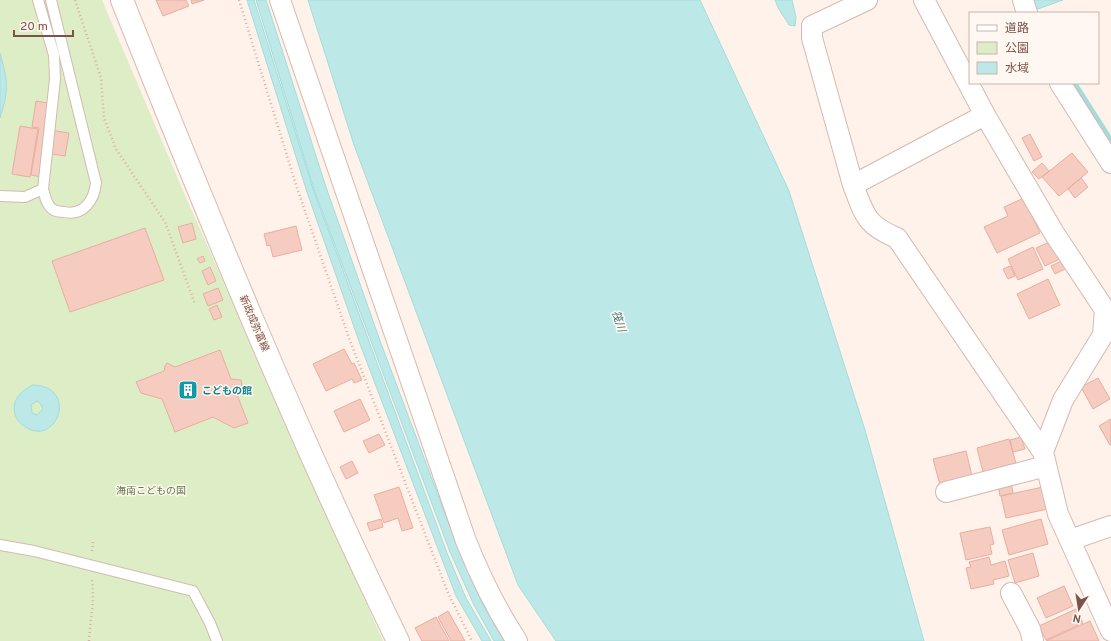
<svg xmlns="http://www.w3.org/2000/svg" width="1111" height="641" font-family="Overpass,'Noto Sans JP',sans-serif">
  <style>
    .green { fill: #ddedc6 }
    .water { fill: #bce9e8; stroke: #a2dcdb; fill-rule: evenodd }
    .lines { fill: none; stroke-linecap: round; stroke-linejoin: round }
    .stream { stroke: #a2dcdb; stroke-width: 6 }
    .building { fill: #f5ccbf; stroke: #e8ae9f }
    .lane-casing { stroke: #d4bab0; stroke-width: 12 }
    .street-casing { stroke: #d4bab0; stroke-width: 22 }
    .secondary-casing { stroke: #d9bbb0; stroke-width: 24 }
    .path { stroke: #dbaea2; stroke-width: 2.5; stroke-dasharray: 1 3; stroke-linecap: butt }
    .lane { stroke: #fff; stroke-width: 10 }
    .street { stroke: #fff; stroke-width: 20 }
    .secondary { stroke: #fff; stroke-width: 22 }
    .labels { text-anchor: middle; stroke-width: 3; stroke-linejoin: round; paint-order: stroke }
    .street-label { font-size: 10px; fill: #7b534a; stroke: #fff7f1 }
    .culture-label { font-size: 10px; font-weight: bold; fill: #0d838f; stroke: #fff7f1; text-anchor: start }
    .park-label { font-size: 10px; fill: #5b7a3f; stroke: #fff7f1 }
    .water-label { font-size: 11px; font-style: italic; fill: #3a7979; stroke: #fff7f1 }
  </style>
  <rect width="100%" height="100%" fill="#fef2ea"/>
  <path class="green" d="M0,0H102L184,193L383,641H0Z"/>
  <path class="water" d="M247,0H254L313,189L447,553L466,598L491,641H482L456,596L360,344L307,192Z
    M256,0H266L326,187L379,338L459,551L482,603L504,641H494L474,605L450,552L314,189Z
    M308,0H700L789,191L865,430L924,641H556L518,585L354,145Z
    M775,0H792L796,17L795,26L789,25C784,16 778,10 775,0Z
    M1032,0H1063L1035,10Z
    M0,53C8,82 9,89 0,118Z
    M33,385C77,386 59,443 29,429C24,426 20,424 17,419C9,404 19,391 33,385ZM37,401L40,403L43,409L37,415L32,413L31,405Z"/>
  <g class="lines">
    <path class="stream" d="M1074,83L1111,141"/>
  </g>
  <path class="building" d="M156,0H186L189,6L163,16Z
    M191,0H204L192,4Z
    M36,101L48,103L44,129L69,133L65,156L46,153L42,177L31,175L39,128L32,127Z
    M20,126L38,129L30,177L12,174Z
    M1030,134L1042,157L1034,161L1022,138Z
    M1072,153L1088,172L1059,196L1042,177Z
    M1042,163L1049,171L1039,179L1032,172Z
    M1081,178L1088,187L1075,198L1068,189Z
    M1024,198L1040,233L997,253L984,227L1008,216L1004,207Z
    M192,223L196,239L183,243L178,227Z
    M296,226L302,250L273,257L270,245L267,246L264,234Z
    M145,228L164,280L70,312L52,261Z
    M1054,240L1062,258L1045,266L1036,248Z
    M1033,247L1043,269L1018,280L1008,259Z
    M203,256L205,261L200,263L197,259Z
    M1063,260L1067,268L1055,274L1051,266Z
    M1010,266L1015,276L1008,279L1003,269Z
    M210,267L216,281L208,285L202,271Z
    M1048,279L1060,305L1029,319L1017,294Z
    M218,288L223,300L208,306L203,294Z
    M217,305L222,317L214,320L209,309Z
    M344,349L352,364L354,363L362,380L354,383L352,379L326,391L313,364Z
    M220,350L231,379L241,380L242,385L236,392L248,423L234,428L213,417L175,432L162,399L141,393L136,382L164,371L165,366L167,363L175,367Z
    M1098,378L1110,399L1093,409L1081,387Z
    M360,399L370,420L344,432L334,411Z
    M1111,419V445H1110L1099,426Z
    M379,434L385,445L369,453L363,441Z
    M1021,437L1025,449L1013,452L1010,440Z
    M1009,439L1016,463L983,472L977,448Z
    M966,451L972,476L940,485L933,459Z
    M352,461L358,473L346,479L340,467Z
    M1011,482L1013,493L1000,496L998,485Z
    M399,487L413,528L402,531L398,518L384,523L374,495Z
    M1043,487L1048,509L1006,518L1001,496Z
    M381,519L383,527L370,531L367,523Z
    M1041,519L1048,544L1009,555L1002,530Z
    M990,527L994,544L990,545L992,554L966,560L960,533Z
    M1033,553L1039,576L1015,583L1008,560Z
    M989,557L991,565L1005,561L1009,576L993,580L994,584L971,589L966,568L971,567L969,562Z
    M1064,586L1073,606L1046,618L1037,598Z
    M1076,609L1083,623L1046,640L1039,626Z
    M448,611L465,641H451L438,617Z
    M436,617L449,641H422L415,628Z
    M1090,621L1099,641H1046Z"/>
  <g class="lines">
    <g class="lane-casing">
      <path id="lane" d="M38,0L54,55L55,79L43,189C45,196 46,204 52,209C55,211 60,212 64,212C83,216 94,201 96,183L51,0
        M0,196L25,197L43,189
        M0,545L34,551L193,591L210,623L217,641"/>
    </g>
    <g class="street-casing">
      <path id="street" d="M280,0L466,541C480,576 496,609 517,641
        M867,0L812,26V38L853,185C865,216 866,225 897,238L1043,452L1058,514L1111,631
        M924,0L985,115L1054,233L1105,310L1103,335L1063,400L1043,452
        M1023,0L1027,13
        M1060,83L1111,163
        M853,185L985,115
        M946,492L1046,466
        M1070,540L1111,526
        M1011,593L1030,629L1033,641"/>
    </g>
    <g class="secondary-casing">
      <path id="secondary" d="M122,0C208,216 296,432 398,641"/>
    </g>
    <path class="path" d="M75,0L101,78L104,118L116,149L165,222L195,304
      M239,0L296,185L349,338L448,593L472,641
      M92,551L93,542
      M89,641C90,620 95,601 92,580"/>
    <use href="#lane" class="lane"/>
    <use href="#street" class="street"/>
    <use href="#secondary" class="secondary"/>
  </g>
  <defs>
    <g id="building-square" transform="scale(1)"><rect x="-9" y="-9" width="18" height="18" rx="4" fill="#0f9aa8" stroke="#fff7f1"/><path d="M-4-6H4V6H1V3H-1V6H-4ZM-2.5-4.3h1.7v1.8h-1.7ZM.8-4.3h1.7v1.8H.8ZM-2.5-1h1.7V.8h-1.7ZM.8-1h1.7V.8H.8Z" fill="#fff"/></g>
  </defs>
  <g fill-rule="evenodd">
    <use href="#building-square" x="188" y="390"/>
  </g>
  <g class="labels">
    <g class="street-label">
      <text transform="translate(255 323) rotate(67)" y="4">新政成弥富線</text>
    </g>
    <g class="culture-label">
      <text x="202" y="394">こどもの館</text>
    </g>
    <g class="park-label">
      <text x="151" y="494">海南こどもの国</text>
    </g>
    <g class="water-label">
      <text transform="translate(619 321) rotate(71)" y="4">筏川</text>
    </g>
  </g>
  <rect x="969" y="12" width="130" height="72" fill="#fff7f1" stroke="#cab5ae"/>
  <rect x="977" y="25" width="20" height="6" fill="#ffffff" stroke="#cab5ae"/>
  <text x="1005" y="32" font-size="12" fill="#7b534a">道路</text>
  <rect x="977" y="42" width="20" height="12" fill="#ddedc6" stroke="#cab5ae"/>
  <text x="1005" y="52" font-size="12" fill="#7b534a">公園</text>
  <rect x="977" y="62" width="20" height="12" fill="#bce9e8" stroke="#cab5ae"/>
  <text x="1005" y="72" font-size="12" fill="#7b534a">水域</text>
  <g transform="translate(1079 609) rotate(192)" stroke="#fff7f1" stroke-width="3" paint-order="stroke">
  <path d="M0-3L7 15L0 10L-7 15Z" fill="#7b534a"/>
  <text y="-6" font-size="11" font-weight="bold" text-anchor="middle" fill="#7b534a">N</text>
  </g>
  <path d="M14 30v6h59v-6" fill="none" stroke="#7b534a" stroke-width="2"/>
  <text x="20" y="30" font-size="12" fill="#7b534a" stroke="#fff7f1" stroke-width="3" paint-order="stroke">20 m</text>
</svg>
